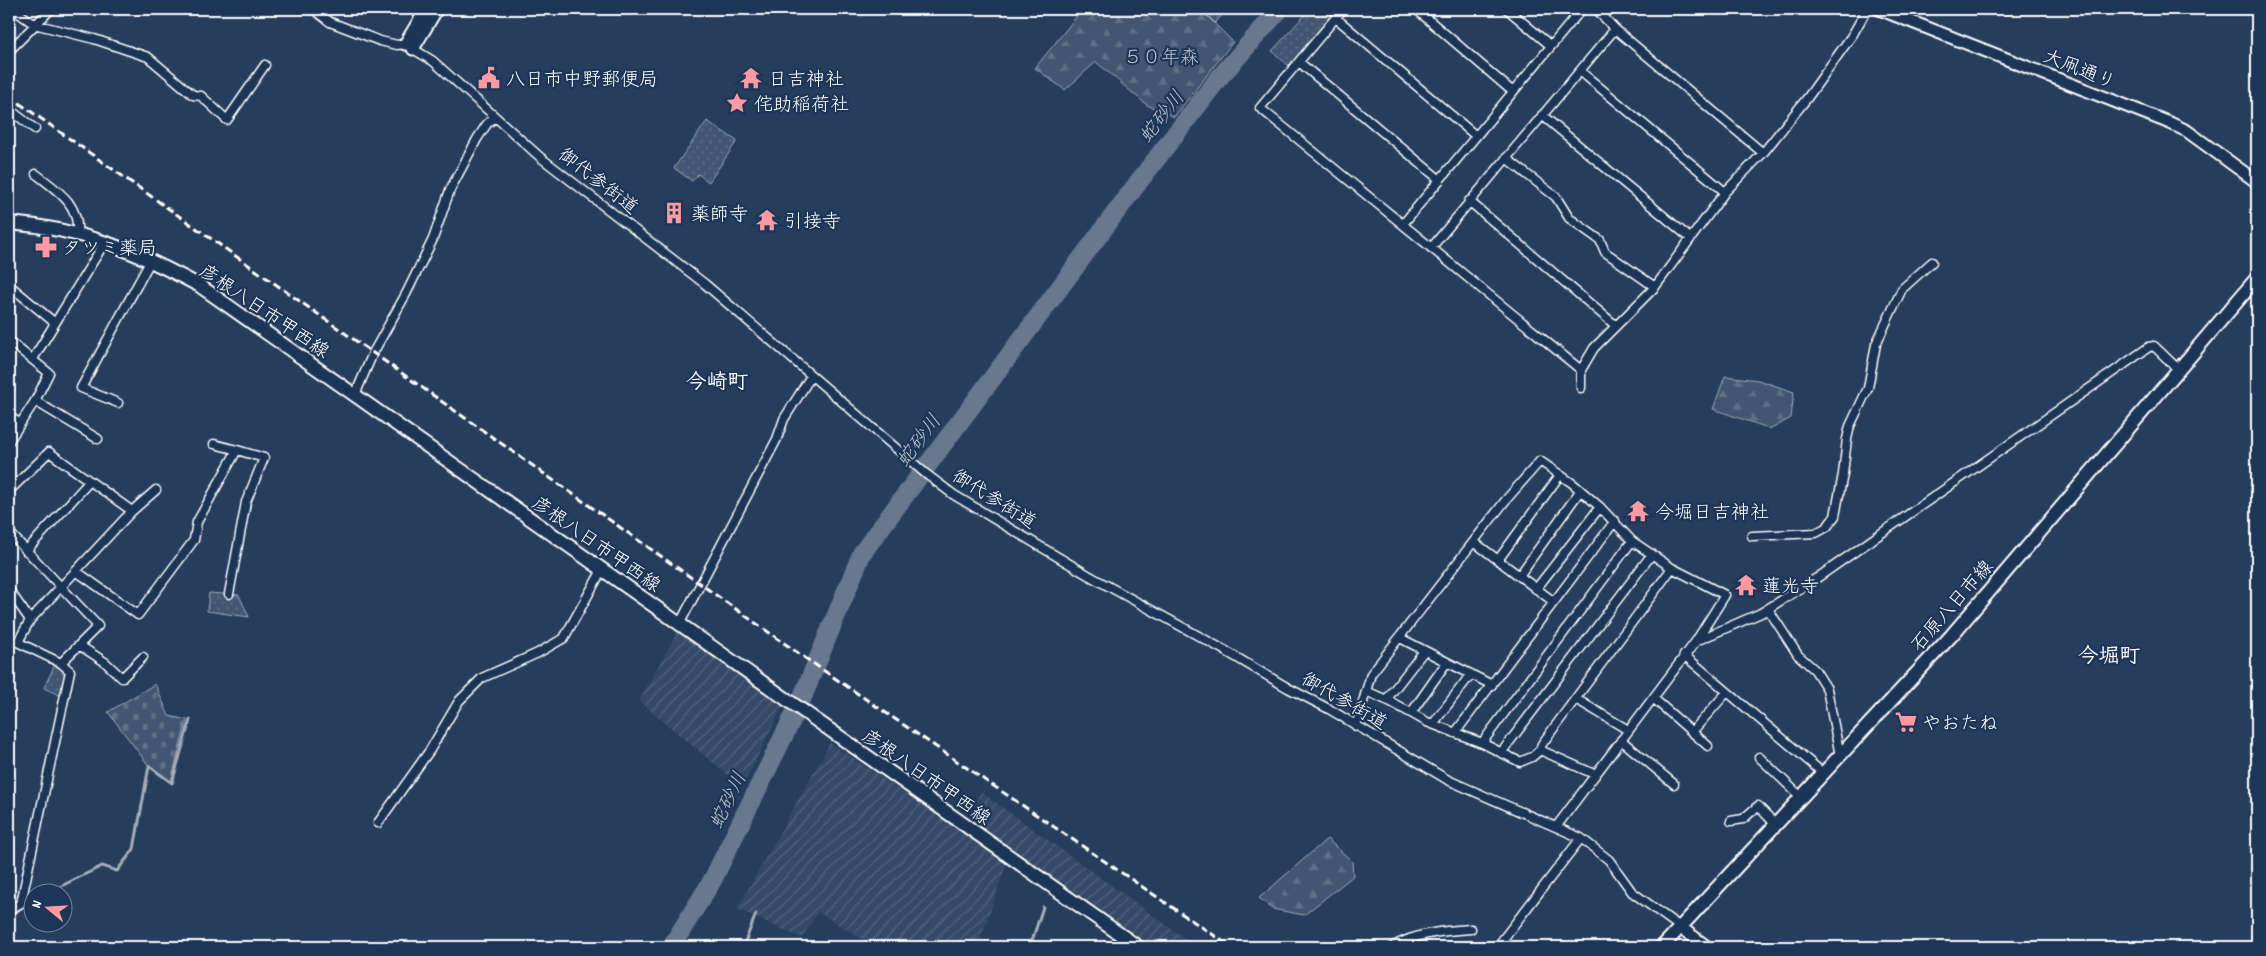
<svg xmlns="http://www.w3.org/2000/svg" width="2266" height="956" font-family="Dekko,'Klee One',sans-serif">
  <style>
    .industrial { fill: url(#industrial-furrows) }
    .forest { fill: url(#forest-firs); stroke: #a0aab8 }
    .cemetery { fill: url(#cemetery-stones); stroke: #a0aab8 }
    .park { fill: url(#park-dots); stroke: #a0aab8 }
    .lines { fill: none; stroke-linecap: round; stroke-linejoin: round }
    .stream { stroke: #a4aebb; stroke-width: 3 }
    .river { stroke: #67788e; stroke-width: 19 }
    .street-casing { stroke: #fff; stroke-width: 11 }
    .secondary-casing { stroke: #fff; stroke-width: 15 }
    .primary-casing { stroke: #fff; stroke-width: 16 }
    .street { stroke: #1d3557; stroke-width: 8 }
    .secondary { stroke: #1d3557; stroke-width: 11 }
    .primary { stroke: #1d3557; stroke-width: 12 }
    .rail { stroke: #fff; stroke-width: 3; stroke-dasharray: 8 4; stroke-linecap: butt }
    .labels { text-anchor: middle; stroke-width: 4.5; stroke-linejoin: round; paint-order: stroke }
    .park-label { font-size: 19px; fill: #bdc4ce; stroke: #1d3557 }
    .street-label { font-size: 19px; fill: #fff; stroke: #1d3557 }
    .poi-label { font-size: 19px; fill: #fff; stroke: #1d3557; text-anchor: start }
    .water-label { font-size: 20px; font-style: italic; fill: #bbc2cc; stroke: #1d3557 }
    .quarter-label { font-size: 21px; font-weight: bold; fill: #fff; stroke: #1d3557 }
  </style>
  <defs>
    <pattern id="industrial-furrows" width="10" height="10" patternUnits="userSpaceOnUse" patternTransform="scale(1.25)"><rect width="10" height="10" fill="#344a68"/><path d="M-1 1l2-2M0 10L10 0M9 11l2-2" fill="none" stroke="#52657f"/></pattern>
    <pattern id="forest-firs" width="22" height="20" patternUnits="userSpaceOnUse" patternTransform="scale(1.25)"><rect width="22" height="20" fill="#425672"/><path d="M5 1l3.5 6h-7zM16 11l3.5 6h-7z" fill="#5e6f87"/></pattern>
    <pattern id="cemetery-stones" width="16" height="16" patternUnits="userSpaceOnUse" patternTransform="scale(1.25)"><rect width="16" height="16" fill="#425672"/><path d="M2 7V4a2 2 0 0 1 4 0v3zM10 15v-3a2 2 0 0 1 4 0v3z" fill="#5e6f87"/></pattern>
    <pattern id="park-dots" width="8" height="8" patternUnits="userSpaceOnUse" patternTransform="scale(1.25)"><rect width="8" height="8" fill="#425672"/><path d="M2 2h.1M6 6h.1" fill="none" stroke="#5e6f87" stroke-width="1.8" stroke-linecap="round"/></pattern>
  </defs>
  <rect width="100%" height="100%" fill="#263d5e"/>
  <filter id="ink" filterUnits="userSpaceOnUse"><feTurbulence type="fractalNoise" baseFrequency=".02" numOctaves="2"/><feDisplacementMap in="SourceGraphic" scale="10" xChannelSelector="R" yChannelSelector="G"/><feConvolveMatrix kernelMatrix="1 2 1 2 8 2 1 2 1" color-interpolation-filters="sRGB"/></filter>
  <g filter="url(#ink)">
    <path class="industrial" d="M679,629L783,706L742,787L639,701Z
      M830,743L1007,862L978,947H875L818,912L802,938L737,909Z
      M981,792L1197,947H1147L971,820L974,814L969,813Z"/>
    <path class="forest" d="M1086,9H1208L1205,14L1233,42L1174,117L1147,105L1096,62L1065,90L1035,68L1077,16Z
      M1725,376L1758,380L1794,392L1791,418L1771,429L1713,409Z
      M1327,839L1352,861L1353,876L1304,915L1272,909L1259,898Z"/>
    <path class="cemetery" d="M155,684L169,716L187,720L171,781L149,766L108,712Z"/>
    <path class="park" d="M1208,9H1228L1215,23L1205,13Z
      M1310,9H1339L1290,67L1272,51Z
      M707,121L737,141L709,182L698,174L692,181L674,168Z
      M209,593L239,595L249,617L207,611Z
      M55,664L66,675L61,696L44,688Z"/>
    <g class="lines">
      <path class="stream" d="M45,894L102,866L117,871L134,849L149,766L172,783L190,720
        M9,917L32,900
        M743,947L756,914
        M1030,947L1043,907"/>
      <path class="river" d="M671,947L712,881L800,703L862,553L1140,180L1218,79L1280,9"/>
      <g class="street-casing">
        <path id="street" d="M13,9L34,24L94,39L148,57L193,95L201,96L227,120L265,65
          M313,9L330,22L380,41L397,45L405,44L433,61L540,157L705,284L926,474L954,495L1088,575L1224,650L1288,688L1329,709L1448,780L1581,838L1609,860L1632,892L1680,927
          M1343,9L1260,108L1581,370V388
          M1416,9L1513,92
          M1507,9L1551,46
          M1596,9L1615,29L1763,153
          M1336,18L1476,136
          M9,51L51,9
          M1299,62L1440,180
          M1580,71L1725,192
          M9,109L35,129
          M1542,115L1690,238
          M1506,158L1556,197L1569,218L1600,240L1605,252L1655,287
          M36,174C58,191 80,204 77,234
          M1469,201L1615,325
          M1403,224L1582,9
          M1431,248L1615,29
          M9,285L55,323
          M9,341L49,373L35,401L9,441
          M33,359L105,242
          M1581,370L1594,348L1655,287L1725,192L1763,153L1808,97L1853,34L1867,9
          M355,395L373,353L406,294L433,239L450,190L477,139L487,124L495,117
          M35,401L98,439
          M118,403L81,388L151,260
          M9,416L20,424
          M214,444L237,450
          M9,491L49,452L132,511
          M9,532L98,626L61,663
          M1752,536L1816,533L1827,527L1835,516L1843,474L1847,439L1850,426L1868,388L1876,344L1902,289L1932,262
          M1474,542L1554,602
          M26,551L90,481
          M1498,560L1560,475
          M76,571L138,615L194,540L197,522L237,450L264,458L246,502L229,594
          M1519,576L1580,491
          M1536,589L1600,507
          M9,590L30,620
          M1768,609L1798,655L1815,670L1827,689L1840,756
          M680,623L777,439L784,419L811,376
          M9,638L61,663L70,671L21,903L9,910
          M1400,638L1492,685
          M1696,641L1761,613L1817,578L2149,347L2154,346L2180,371
          M18,642L30,620L132,511L156,490
          M79,645L105,662L122,678L143,657
          M1684,655L1824,774
          M1366,691L1391,702L1427,722L1482,743L1520,762L1532,757L1540,750L1594,774
          M1653,698L1708,746
          M1576,699L1628,730
          M1386,700L1424,651
          M1411,713L1447,662
          M1433,724L1471,674
          M1356,726L1371,674L1505,501L1540,461L1572,483L1600,507L1632,541L1672,568L1725,595L1696,641L1556,827
          M1692,732L1727,692
          M1455,733L1615,521
          M1621,740L1674,784
          M1482,743L1632,541
          M1540,750L1542,744L1672,568
          M1501,753L1652,554
          M1759,757L1802,798
          M1731,821L1743,819L1758,806L1776,825
          M378,823L430,750L459,701L482,678L538,653L564,638L602,570
          M1392,947C1417,933 1442,931 1471,929
          M1497,947L1581,838"/>
      </g>
      <g class="secondary-casing">
        <path id="secondary" d="M1879,9L2170,123L2187,131L2257,182
          M405,44L426,9
          M413,49L437,9
          M1680,927L1707,947"/>
      </g>
      <g class="primary-casing">
        <path id="primary" d="M9,223C84,229 135,251 200,286L1138,947
          M1662,947L1951,636L2257,278"/>
      </g>
      <use href="#street" class="street"/>
      <use href="#secondary" class="secondary"/>
      <use href="#primary" class="primary"/>
      <path class="rail" d="M9,96L808,660L1231,947"/>
    </g>
  </g>
  <defs>
    <g id="civic-bare" transform="scale(1.725)"><path d="M-.6-6.5H3V-4.5H.6V-3L4-1V1h2V6H-6V1h2V-1L-.6-3ZM-1.2 2.5V6h2.4V2.5Z" fill="#ff9aa2" stroke="#1d3557" stroke-width="2.5" paint-order="stroke"/></g>
    <g id="temple-bare" transform="scale(1.725)"><path d="M0-6L5-2H3V0L6.5 2.5H4V6H1.5V3h-3V6H-4V2.5H-6.5L-3 0V-2H-5Z" fill="#ff9aa2" stroke="#1d3557" stroke-width="2.5" paint-order="stroke"/></g>
    <g id="sight-bare" transform="scale(1.725)"><path d="M0-6L1.8-2.2L6-1.7L2.9 1.2L3.7 5.4L0 3.3L-3.7 5.4L-2.9 1.2L-6-1.7L-1.8-2.2Z" fill="#ff9aa2" stroke="#1d3557" stroke-width="2.5" paint-order="stroke"/></g>
    <g id="building-bare" transform="scale(1.725)"><path d="M-4-6H4V6H1V3H-1V6H-4ZM-2.5-4.3h1.7v1.8h-1.7ZM.8-4.3h1.7v1.8H.8ZM-2.5-1h1.7V.8h-1.7ZM.8-1h1.7V.8H.8Z" fill="#ff9aa2" stroke="#1d3557" stroke-width="2.5" paint-order="stroke"/></g>
    <g id="pharmacy-bare" transform="scale(1.725)"><path d="M-2-6h4v4h4v4h-4v4h-4v-4h-4v-4h4Z" fill="#ff9aa2" stroke="#1d3557" stroke-width="2.5" paint-order="stroke"/></g>
    <g id="supermarket-bare" transform="scale(1.725)"><path d="M-6-5.5h2.5l.6 2H6L4.5 2H-2.5L-4.4-4H-6ZM-1.5 3.2a1.3 1.3 0 1 0 .1 0ZM3 3.2a1.3 1.3 0 1 0 .1 0Z" fill="#ff9aa2" stroke="#1d3557" stroke-width="2.5" paint-order="stroke"/></g>
  </defs>
  <g fill-rule="evenodd">
    <use href="#civic-bare" x="489" y="78"/>
    <use href="#temple-bare" x="751" y="78"/>
    <use href="#sight-bare" x="737" y="103"/>
    <use href="#building-bare" x="674" y="213"/>
    <use href="#temple-bare" x="767" y="220"/>
    <use href="#pharmacy-bare" x="46" y="247"/>
    <use href="#temple-bare" x="1638" y="511"/>
    <use href="#temple-bare" x="1746" y="585"/>
    <use href="#supermarket-bare" x="1906" y="722"/>
  </g>
  <g class="labels">
    <g class="park-label">
      <text x="1161" y="63">５０年森</text>
    </g>
    <g class="street-label">
      <text transform="translate(2080 68) rotate(22)" y="7">大凧通り</text>
      <text transform="translate(599 180) rotate(38)" y="7">御代参街道</text>
      <text transform="translate(265 310) rotate(34)" y="7">彦根八日市甲西線</text>
      <text transform="translate(995 498) rotate(32)" y="7">御代参街道</text>
      <text transform="translate(597 543) rotate(35)" y="7">彦根八日市甲西線</text>
      <text transform="translate(1951 605) rotate(-49)" y="7">石原八日市線</text>
      <text transform="translate(1345 700) rotate(30)" y="7">御代参街道</text>
      <text transform="translate(927 776) rotate(35)" y="7">彦根八日市甲西線</text>
    </g>
    <g class="poi-label">
      <text x="506" y="85">八日市中野郵便局</text>
      <text x="768" y="85">日吉神社</text>
      <text x="754" y="110">侘助稲荷社</text>
      <text x="691" y="220">薬師寺</text>
      <text x="784" y="227">引接寺</text>
      <text x="62" y="254">タツミ薬局</text>
      <text x="1655" y="518">今堀日吉神社</text>
      <text x="1762" y="592">蓮光寺</text>
      <text x="1922" y="729">やおたね</text>
    </g>
    <g class="water-label">
      <text transform="translate(1161 116) rotate(-52)" y="7">蛇砂川</text>
      <text transform="translate(918 440) rotate(-53)" y="7">蛇砂川</text>
      <text transform="translate(727 800) rotate(-64)" y="7">蛇砂川</text>
    </g>
    <g class="quarter-label">
      <text x="717" y="388">今崎町</text>
      <text x="2109" y="662">今堀町</text>
    </g>
  </g>
  <rect width="2266" height="956" fill="none" stroke="#1d3557" stroke-width="30"/>
  <rect x="15" y="15" width="2236" height="926" fill="none" stroke="#fff" stroke-width="2" filter="url(#ink)"/>
  <g transform="translate(48 908) rotate(288)"><circle r="24" fill="#1d3557" stroke="#77869a"/>
  <path d="M0-4L9 19L0 12L-9 19Z" fill="#ff9aa2"/>
  <text y="-8" font-size="14" font-weight="bold" text-anchor="middle" fill="#ffffff">N</text>
  </g>
</svg>
